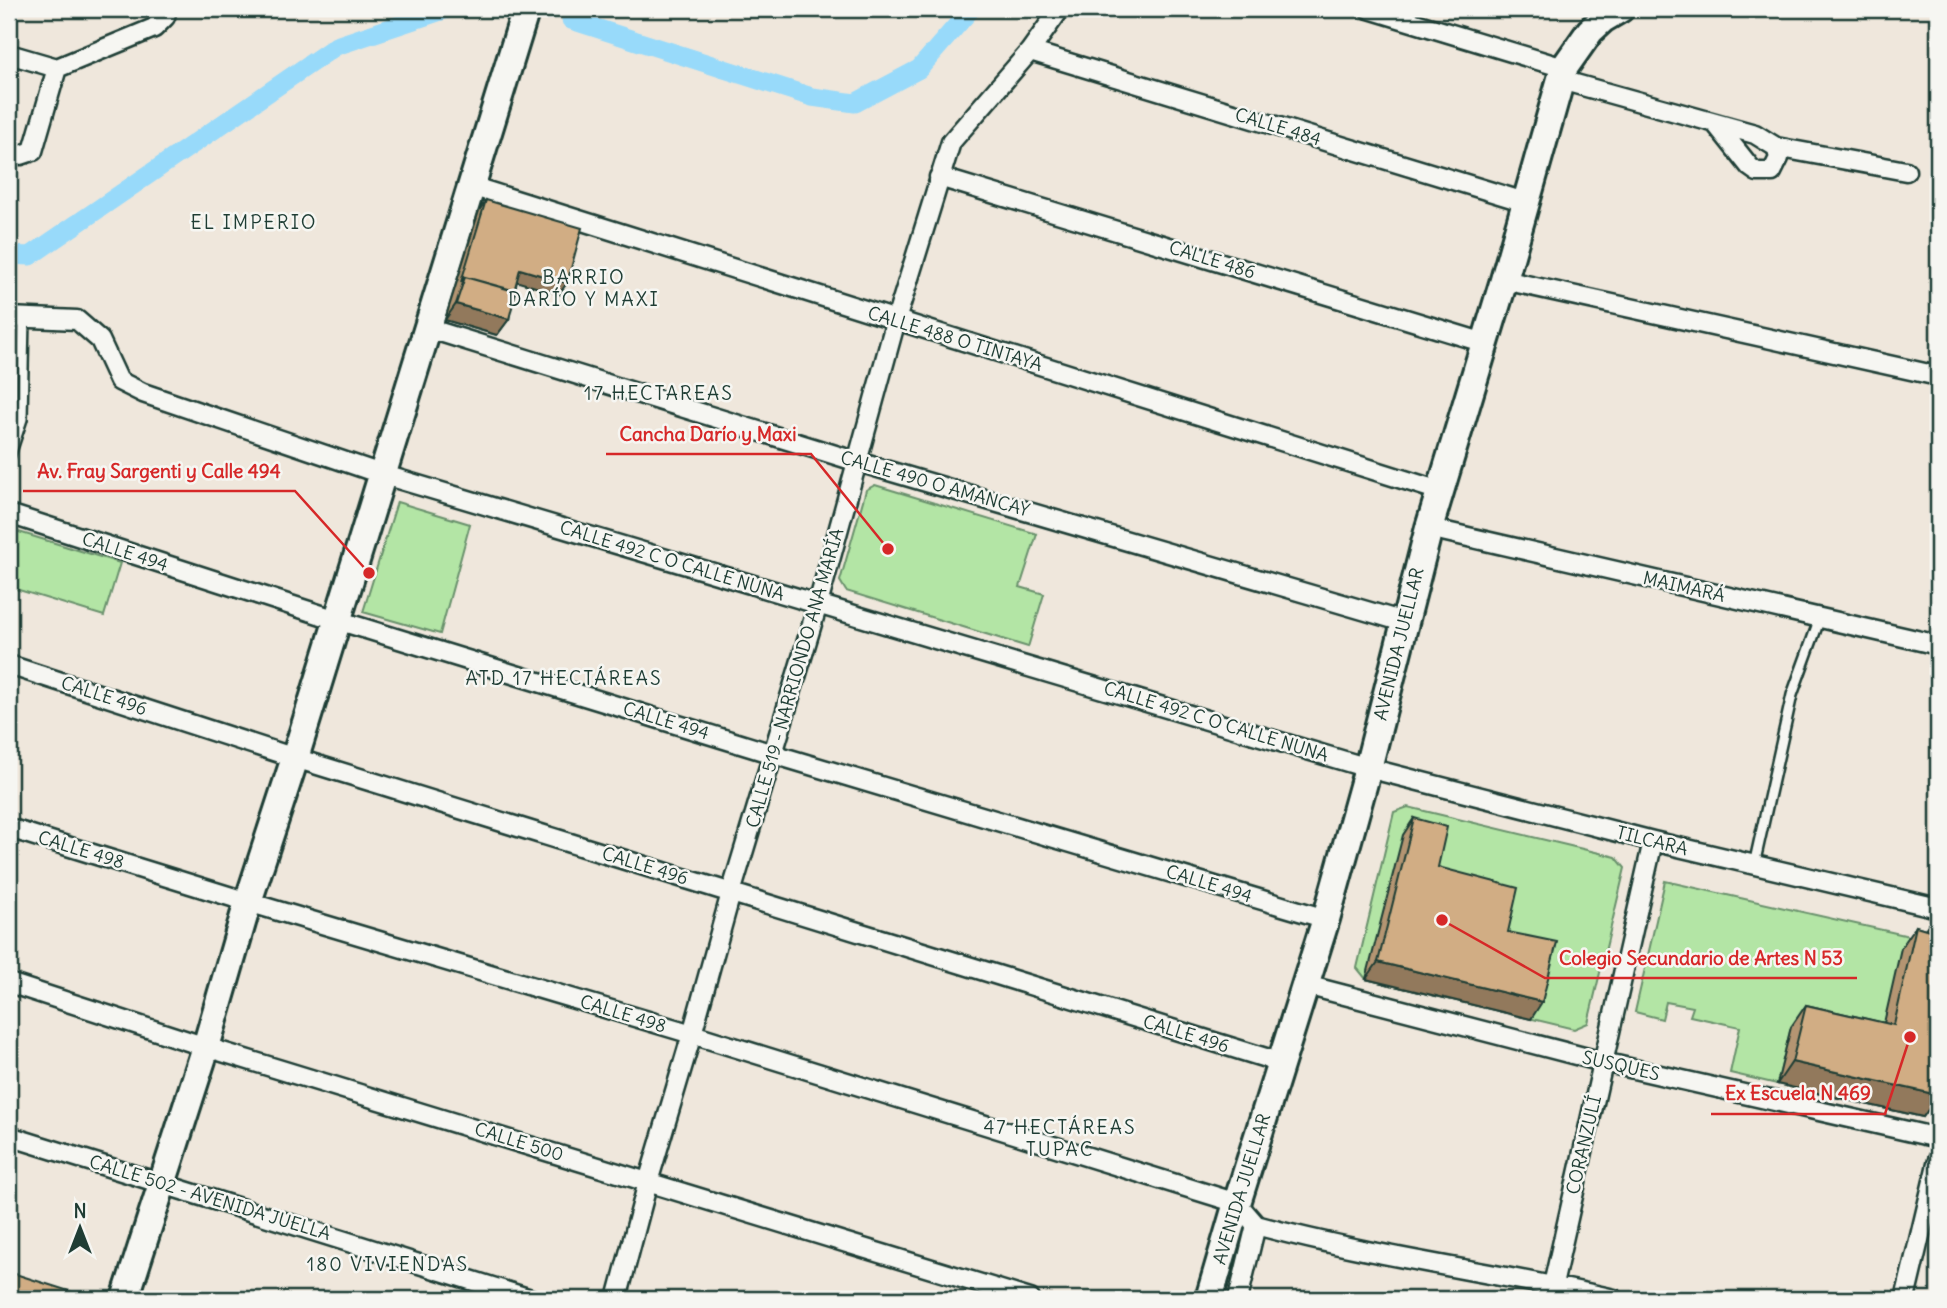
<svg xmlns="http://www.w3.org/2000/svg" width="1947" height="1308" font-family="Delius,sans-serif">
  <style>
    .green { fill: #b3e5a5; stroke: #69916c; stroke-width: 2 }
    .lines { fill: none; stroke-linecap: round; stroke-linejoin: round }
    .canal { stroke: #98dafa; stroke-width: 19 }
    .lane-casing { stroke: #1f3d34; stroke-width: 14 }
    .street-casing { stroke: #1f3d34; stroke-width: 23 }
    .secondary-casing { stroke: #1f3d34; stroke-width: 32 }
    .lane { stroke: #f6f6f2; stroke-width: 9 }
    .street { stroke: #f6f6f2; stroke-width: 18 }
    .secondary { stroke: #f6f6f2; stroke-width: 26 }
    .wall { fill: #b49572; stroke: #1f3d34; stroke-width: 2 }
    .shaded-wall { fill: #92795c; stroke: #1f3d34; stroke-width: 2 }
    .building { fill: #d1ad84; stroke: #1f3d34; stroke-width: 2 }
    .labels { text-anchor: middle; stroke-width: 5; stroke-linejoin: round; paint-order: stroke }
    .street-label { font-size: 18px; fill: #1f3d34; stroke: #f6f6f2 }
    .neighbourhood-label { font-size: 19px; letter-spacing: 2px; fill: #1f3d34; stroke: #f6f6f2 }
    .leader { fill: none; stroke: #d62828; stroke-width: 2.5 }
    .callout-dot { fill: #d62828; stroke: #f6f6f2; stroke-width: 2.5 }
    .callout-label { font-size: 19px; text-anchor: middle; font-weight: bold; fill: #d62828; stroke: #f6f6f2; stroke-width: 5; stroke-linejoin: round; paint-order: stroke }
  </style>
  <rect width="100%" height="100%" fill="#efe7dc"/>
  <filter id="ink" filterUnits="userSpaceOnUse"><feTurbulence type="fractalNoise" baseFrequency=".0143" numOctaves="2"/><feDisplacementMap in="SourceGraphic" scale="14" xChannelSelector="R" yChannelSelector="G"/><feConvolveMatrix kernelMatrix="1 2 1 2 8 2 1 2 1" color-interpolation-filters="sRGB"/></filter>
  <g filter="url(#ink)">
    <path class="green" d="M875,485L1037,534L1020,587L1044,594L1028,647L846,591L840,581L866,490Z
      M397,502L470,524L440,634L363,612Z
      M9,529L120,563L104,616L9,587Z
      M1408,807L1616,857L1625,868L1588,1023L1574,1029L1366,979L1357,968L1394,812Z
      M1665,881L1918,938L1879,1047L1791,1027L1777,1084L1730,1073L1740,1027L1690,1016L1693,1007L1666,1002L1662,1019L1635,1012Z"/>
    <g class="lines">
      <path class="canal" d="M571,20L812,97L855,103L919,69L971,9
        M9,255L30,256L336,46L447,9"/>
      <g class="lane-casing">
        <path id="lane" d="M9,458L22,419L24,318
          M1754,865L1792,695L1820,618"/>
      </g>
      <g class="street-casing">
        <path id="street" d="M1369,9L1564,68
          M1030,51L1525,202
          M9,54L57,68L154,28L165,17L167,9
          M1561,80L1755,134L1776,147L1779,158L1772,172H1757L1750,167L1715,123
          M1776,147L1906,171
          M9,152L21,155L33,151L57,68
          M939,177L1485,343
          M471,186L1440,491
          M1504,280L1938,376
          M9,317L77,320L100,340L119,381L143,393L381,474L1368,768L1653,841L1938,908
          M427,328L858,462L1404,622
          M9,514L337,620L773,754L1326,919
          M1429,528L1938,645
          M9,665L295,758L1282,1063
          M9,828L248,902L692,1034L1237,1203L1256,1225
          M9,983L206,1047L1030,1299
          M1306,985L1603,1062L1938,1138
          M9,1136L531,1299
          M1256,1225C1374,1257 1495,1272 1614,1299
          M1553,1285L1653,841
          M617,1299L648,1182L692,1034L731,893L818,604L896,320L951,142L1030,51L1060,9
          M1238,1299L1256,1225
          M1905,1299L1938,1160"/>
      </g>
      <g class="secondary-casing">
        <path id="secondary" d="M125,1299L206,1047L248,902L295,758L526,9
          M1209,1299L1237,1203L1326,919L1368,768L1429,528L1504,280L1564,68L1590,31L1603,19L1620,9"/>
      </g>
      <use href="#lane" class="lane"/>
      <use href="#street" class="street"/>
      <use href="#secondary" class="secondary"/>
    </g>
    <path class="wall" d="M486,200L559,294L517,281L509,319L497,335L445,320L479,211Z
      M1414,818L1438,867L1508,932L1531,1019L1366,979L1403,835Z
      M1933,917L1938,1095L1923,1117L1777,1084L1791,1027L1806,1005L1884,1023L1901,948L1916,926L1925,929Z"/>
    <path class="shaded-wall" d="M520,269L567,283L559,294L512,280Z
      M456,304L509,319L497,335L445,320Z
      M1378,962L1542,1002L1531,1019L1366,979Z
      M1792,1062L1938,1095L1923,1117L1777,1084Z"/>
    <path class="building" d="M486,200L582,228L567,283L520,269L514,291L465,277L461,282Z
      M465,277L516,291L509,319L456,304Z
      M1414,818L1447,827L1438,867L1518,888L1508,932L1557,942L1542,1002L1378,962Z
      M1933,917L1938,918V1095L1792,1062L1806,1005L1894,1025L1916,926L1929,930Z
      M9,1272L94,1299H9Z"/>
  </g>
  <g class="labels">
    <g class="street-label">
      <text transform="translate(1278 127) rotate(17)" y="6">CALLE 484</text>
      <text transform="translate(1212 260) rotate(17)" y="6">CALLE 486</text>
      <text transform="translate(955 339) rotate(17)" y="6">CALLE 488 O TINTAYA</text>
      <text transform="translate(935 484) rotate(16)" y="6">CALLE 490 O AMANCAY</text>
      <text transform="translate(125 552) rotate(18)" y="6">CALLE 494</text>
      <text transform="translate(672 561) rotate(17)" y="6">CALLE 492 C O CALLE NUNA</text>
      <text transform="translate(1684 587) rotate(13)" y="6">MAIMARÁ</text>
      <text transform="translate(1399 644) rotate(-76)" y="6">AVENIDA JUELLAR</text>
      <text transform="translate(795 678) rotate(-74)" y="6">CALLE 519 - NARRIONDO ANA MARÍA</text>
      <text transform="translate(104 696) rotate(18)" y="6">CALLE 496</text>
      <text transform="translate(666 721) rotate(17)" y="6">CALLE 494</text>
      <text transform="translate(1216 722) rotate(17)" y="6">CALLE 492 C O CALLE NUNA</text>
      <text transform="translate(1652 841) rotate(14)" y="6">TILCARA</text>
      <text transform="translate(81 850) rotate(17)" y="6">CALLE 498</text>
      <text transform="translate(645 866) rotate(17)" y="6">CALLE 496</text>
      <text transform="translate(1209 884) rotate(17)" y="6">CALLE 494</text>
      <text transform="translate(623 1014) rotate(17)" y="6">CALLE 498</text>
      <text transform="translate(1186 1034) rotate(17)" y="6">CALLE 496</text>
      <text transform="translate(1621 1066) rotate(13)" y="6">SUSQUES</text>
      <text transform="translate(519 1142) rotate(17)" y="6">CALLE 500</text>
      <text transform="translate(1584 1145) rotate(-77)" y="6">CORANZULÍ</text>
      <text transform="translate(1242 1189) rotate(-73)" y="6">AVENIDA JUELLAR</text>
      <text transform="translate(210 1198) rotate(17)" y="6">CALLE 502 - AVENIDA JUELLA</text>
    </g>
    <g class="neighbourhood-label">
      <text x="254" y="229">EL IMPERIO</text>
      <text x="584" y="284">BARRIO<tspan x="584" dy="22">DARÍO Y MAXI</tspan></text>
      <text x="659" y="400">17 HECTAREAS</text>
      <text x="564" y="685">ATD 17 HECTÁREAS</text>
      <text x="1060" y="1134">47 HECTÁREAS<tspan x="1060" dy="22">TUPAC</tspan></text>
      <text x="388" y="1271">180 VIVIENDAS</text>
    </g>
  </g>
  <path class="leader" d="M888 549L811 454H606M369 573L295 491H23M1442 920L1545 978H1857M1910 1037L1885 1114H1711"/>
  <g class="callout-dot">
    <circle cx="888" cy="549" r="7"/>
    <circle cx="369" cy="573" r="7"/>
    <circle cx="1442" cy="920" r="7"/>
    <circle cx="1910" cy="1037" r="7"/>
  </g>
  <g class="callout-label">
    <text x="708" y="441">Cancha Darío y Maxi</text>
    <text x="159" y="478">Av. Fray Sargenti y Calle 494</text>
    <text x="1701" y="965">Colegio Secundario de Artes N 53</text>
    <text x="1798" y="1100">Ex Escuela N 469</text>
  </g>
  <rect width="1947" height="1308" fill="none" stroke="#f6f6f2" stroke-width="35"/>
  <rect x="18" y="18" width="1912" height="1273" fill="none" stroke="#1f3d34" stroke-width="2.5" filter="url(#ink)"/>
  <g transform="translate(80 1228)" stroke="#f6f6f2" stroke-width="5" paint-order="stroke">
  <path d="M0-5L12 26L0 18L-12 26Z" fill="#1f3d34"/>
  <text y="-10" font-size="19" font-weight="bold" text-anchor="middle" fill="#1f3d34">N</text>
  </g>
</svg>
